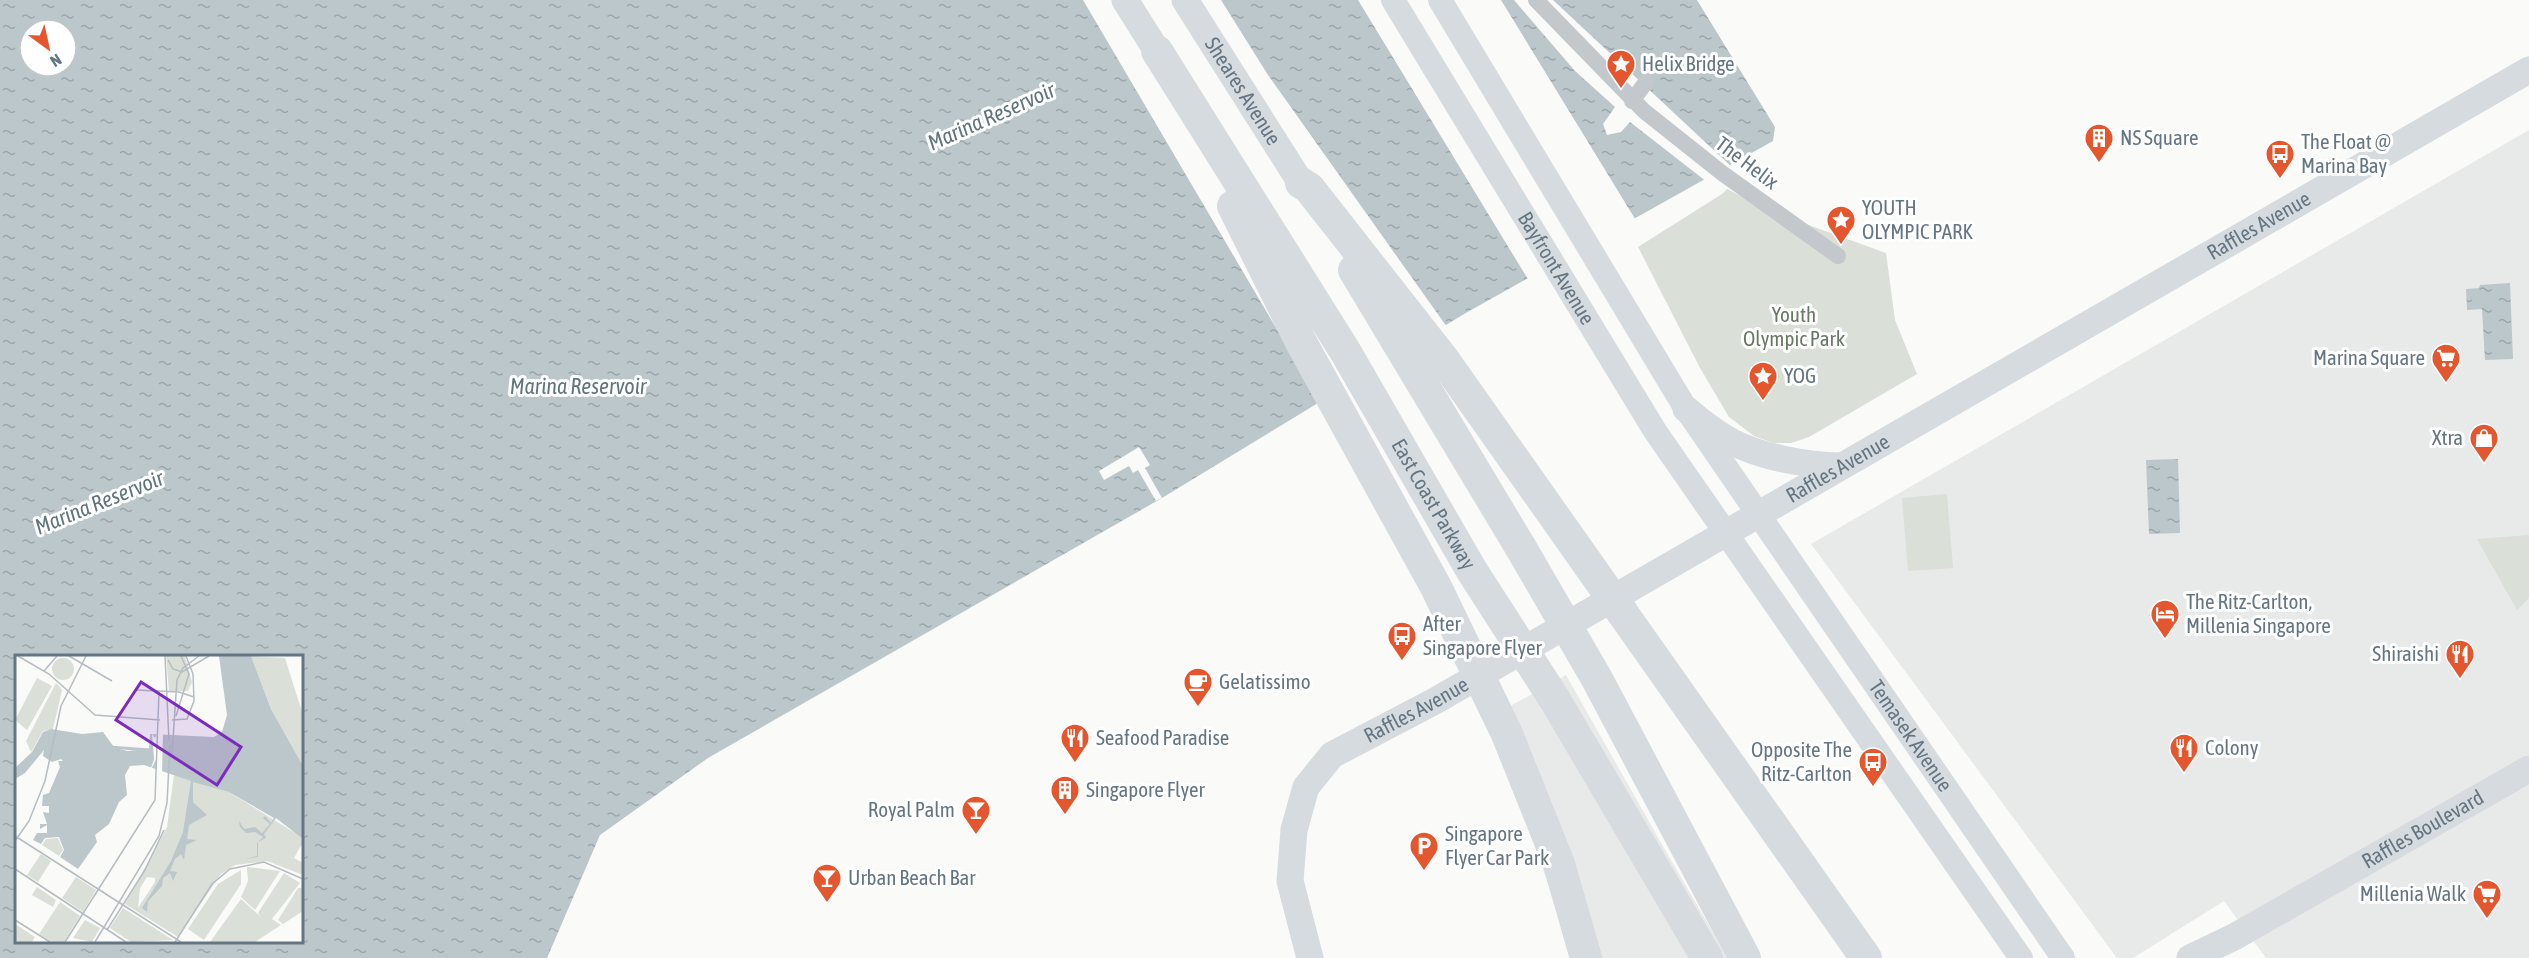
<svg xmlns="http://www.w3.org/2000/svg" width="2529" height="958" font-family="'Asap Condensed',sans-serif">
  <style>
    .built { fill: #e8e9e9 }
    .green { fill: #dadfd7 }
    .water { fill: url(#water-ripples); fill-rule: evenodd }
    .pier { fill: #fafaf8 }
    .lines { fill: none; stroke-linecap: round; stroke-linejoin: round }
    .street { stroke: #c3c8cc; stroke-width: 16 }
    .secondary { stroke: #d6dbdf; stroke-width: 24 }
    .primary { stroke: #d6dbdf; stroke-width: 27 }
    .highway { stroke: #d6dbdf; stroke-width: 32 }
    .labels { text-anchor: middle; stroke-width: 6; stroke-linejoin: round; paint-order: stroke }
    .poi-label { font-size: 21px; fill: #657683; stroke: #fff; text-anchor: start }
    .street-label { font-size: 21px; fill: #657683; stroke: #fff }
    .park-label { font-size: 21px; fill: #687a64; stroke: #fff }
    .water-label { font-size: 22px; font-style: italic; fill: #60757c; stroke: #fff }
    .inset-river { fill: none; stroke: #bbc7cb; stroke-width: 3 }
    .inset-road { fill: none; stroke: #b5bdc2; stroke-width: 1.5 }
    .view { fill: #7b2cbf; fill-opacity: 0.15; stroke: #7b2cbf; stroke-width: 3 }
    .inset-edge { fill: none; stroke: #657683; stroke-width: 3 }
  </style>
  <defs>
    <pattern id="water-ripples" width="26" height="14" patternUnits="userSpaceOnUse" patternTransform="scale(1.5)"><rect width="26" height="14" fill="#bbc7cb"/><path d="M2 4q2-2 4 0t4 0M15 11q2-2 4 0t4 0" fill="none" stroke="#9ca6aa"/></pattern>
  </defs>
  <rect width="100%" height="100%" fill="#fafaf8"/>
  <path class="built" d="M2529,130V958H2266L2224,901L2133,958H2117L1811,544Z
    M1566,675L1668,855L1728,958H1573L1529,828L1489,718Z"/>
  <path class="green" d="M1727,189L1775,213L1886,253L1895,320L1917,374L1809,437L1791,443H1773L1754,436L1729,417L1700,368L1638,247L1722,194Z
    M1947,494L1953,568L1908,571L1902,498Z
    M2529,535V598L2517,610L2477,539Z"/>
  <path class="water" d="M0,0H1697L1775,127L1773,141L1464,314L1162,498L708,758L600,835L547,958H0ZM30,30H66V66H30ZM16,656H302V942H16Z
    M2510,283L2513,359L2485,360L2482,309L2467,310L2466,289L2479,288L2480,285Z
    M2178,459L2180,533L2149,534L2146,460Z"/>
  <path class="pier" d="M1083,0H1221L1268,75L1447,327L1319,406L1302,372Z
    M1358,0H1501L1637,222L1529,281Z
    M1514,0H1553L1733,168L1707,182L1630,122L1621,132L1607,135L1603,124L1615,107L1575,71Z
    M1139,447L1150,465L1145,468L1162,498L1156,501L1138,470L1133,473L1129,466L1104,480L1099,471Z"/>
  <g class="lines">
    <path class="street" d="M1536,0L1644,111L1722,173L1838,256
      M1632,101L1646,82"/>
    <g class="secondary">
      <path id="s1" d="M1393,0L1655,431L2021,958"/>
      <path id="s2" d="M1440,0L1686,409L2063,958"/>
    </g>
    <g class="primary">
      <path d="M1125,0L1157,51"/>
      <path id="s3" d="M1185,0L1301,183"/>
      <path d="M1686,409C1700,421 1715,433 1732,442C1764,458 1806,465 1842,466"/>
      <path id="s4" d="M1310,958L1290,881L1294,830L1306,787L1332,755L1435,701L2529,70"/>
      <path id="s5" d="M2190,958L2234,937L2529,769"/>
    </g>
    <g class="highway">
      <path id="s6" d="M1157,51L1345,351L1472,571L1555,700L1707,958"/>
      <path d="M1301,183L1309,188L1444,360L1866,958"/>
      <path d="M1233,206L1302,344L1436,587L1507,734L1559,864L1586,958"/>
      <path d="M1354,270L1521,548L1597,679L1745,958"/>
    </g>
  </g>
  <defs>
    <g id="sight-pin" transform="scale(1.5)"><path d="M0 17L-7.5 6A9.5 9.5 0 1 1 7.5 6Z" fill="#e4572e" stroke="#fff"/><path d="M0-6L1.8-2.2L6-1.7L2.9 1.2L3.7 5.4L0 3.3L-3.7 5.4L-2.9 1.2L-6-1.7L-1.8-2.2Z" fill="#fff"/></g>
    <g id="building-pin" transform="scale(1.5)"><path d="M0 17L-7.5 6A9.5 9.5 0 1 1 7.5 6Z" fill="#e4572e" stroke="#fff"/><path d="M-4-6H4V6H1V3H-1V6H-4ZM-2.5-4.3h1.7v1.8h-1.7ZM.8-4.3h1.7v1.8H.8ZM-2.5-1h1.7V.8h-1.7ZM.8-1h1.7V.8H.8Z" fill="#fff"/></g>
    <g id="bus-pin" transform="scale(1.5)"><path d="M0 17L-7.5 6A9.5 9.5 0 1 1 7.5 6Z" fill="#e4572e" stroke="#fff"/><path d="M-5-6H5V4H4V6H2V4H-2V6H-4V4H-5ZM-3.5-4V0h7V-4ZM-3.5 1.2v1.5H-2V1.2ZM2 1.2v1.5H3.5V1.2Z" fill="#fff"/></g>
    <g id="supermarket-pin" transform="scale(1.5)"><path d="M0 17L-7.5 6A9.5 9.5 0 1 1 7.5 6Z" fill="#e4572e" stroke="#fff"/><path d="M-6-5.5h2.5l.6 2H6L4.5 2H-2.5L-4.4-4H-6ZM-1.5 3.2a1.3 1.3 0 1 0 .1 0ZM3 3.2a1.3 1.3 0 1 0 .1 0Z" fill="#fff"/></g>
    <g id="shop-pin" transform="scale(1.5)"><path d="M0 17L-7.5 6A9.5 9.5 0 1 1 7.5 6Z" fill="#e4572e" stroke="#fff"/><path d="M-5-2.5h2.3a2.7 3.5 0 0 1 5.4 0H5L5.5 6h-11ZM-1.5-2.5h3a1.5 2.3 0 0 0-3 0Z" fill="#fff"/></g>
    <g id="hotel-pin" transform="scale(1.5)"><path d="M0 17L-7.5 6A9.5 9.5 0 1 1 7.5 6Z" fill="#e4572e" stroke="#fff"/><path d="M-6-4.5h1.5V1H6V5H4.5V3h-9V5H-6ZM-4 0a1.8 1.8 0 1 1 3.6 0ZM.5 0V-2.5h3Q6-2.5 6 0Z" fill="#fff"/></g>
    <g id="restaurant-pin" transform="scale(1.5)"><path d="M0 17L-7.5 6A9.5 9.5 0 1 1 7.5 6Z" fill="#e4572e" stroke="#fff"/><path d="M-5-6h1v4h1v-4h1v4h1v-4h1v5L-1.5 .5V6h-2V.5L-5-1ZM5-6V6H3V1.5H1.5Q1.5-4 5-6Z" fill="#fff"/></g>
    <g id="cafe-pin" transform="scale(1.5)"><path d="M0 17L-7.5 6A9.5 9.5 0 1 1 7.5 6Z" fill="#e4572e" stroke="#fff"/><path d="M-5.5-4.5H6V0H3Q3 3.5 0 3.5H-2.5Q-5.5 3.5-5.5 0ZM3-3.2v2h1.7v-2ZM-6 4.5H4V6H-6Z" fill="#fff"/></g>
    <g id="bar-pin" transform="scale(1.5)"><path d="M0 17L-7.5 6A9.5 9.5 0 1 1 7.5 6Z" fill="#e4572e" stroke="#fff"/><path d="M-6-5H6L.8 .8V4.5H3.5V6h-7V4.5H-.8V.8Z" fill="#fff"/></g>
    <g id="parking-pin" transform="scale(1.5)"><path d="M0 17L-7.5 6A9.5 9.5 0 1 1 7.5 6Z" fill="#e4572e" stroke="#fff"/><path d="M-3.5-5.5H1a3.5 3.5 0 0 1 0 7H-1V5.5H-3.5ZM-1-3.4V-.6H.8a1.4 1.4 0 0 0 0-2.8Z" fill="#fff"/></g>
  </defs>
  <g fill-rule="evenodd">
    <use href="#sight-pin" x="1621" y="64"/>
    <use href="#building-pin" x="2099" y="138"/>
    <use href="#bus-pin" x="2280" y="154"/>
    <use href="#sight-pin" x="1841" y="220"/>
    <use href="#supermarket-pin" x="2446" y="358"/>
    <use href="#sight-pin" x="1763" y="376"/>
    <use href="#shop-pin" x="2484" y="438"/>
    <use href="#hotel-pin" x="2165" y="614"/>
    <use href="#bus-pin" x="1402" y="636"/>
    <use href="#restaurant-pin" x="2460" y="654"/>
    <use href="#cafe-pin" x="1198" y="682"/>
    <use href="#restaurant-pin" x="1075" y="738"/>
    <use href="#restaurant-pin" x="2184" y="748"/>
    <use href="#bus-pin" x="1873" y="762"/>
    <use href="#building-pin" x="1065" y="790"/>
    <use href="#bar-pin" x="976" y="810"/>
    <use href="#parking-pin" x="1424" y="846"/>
    <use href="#bar-pin" x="827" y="878"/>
    <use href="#supermarket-pin" x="2487" y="894"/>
  </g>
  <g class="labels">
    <g class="poi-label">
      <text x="1642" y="71">Helix Bridge</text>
      <text x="2120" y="145">NS Square</text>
      <text x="2301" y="149">The Float @<tspan x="2301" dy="24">Marina Bay</tspan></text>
      <text x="1862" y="215">YOUTH<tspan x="1862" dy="24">OLYMPIC PARK</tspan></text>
      <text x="2425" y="365" text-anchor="end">Marina Square</text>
      <text x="1784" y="383">YOG</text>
      <text x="2463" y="445" text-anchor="end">Xtra</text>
      <text x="2186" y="609">The Ritz-Carlton,<tspan x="2186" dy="24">Millenia Singapore</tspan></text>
      <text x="1423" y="631">After<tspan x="1423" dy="24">Singapore Flyer</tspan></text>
      <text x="2439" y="661" text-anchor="end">Shiraishi</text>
      <text x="1219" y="689">Gelatissimo</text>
      <text x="1096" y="745">Seafood Paradise</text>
      <text x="2205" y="755">Colony</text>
      <text x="1852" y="757" text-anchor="end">Opposite The<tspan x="1852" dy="24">Ritz-Carlton</tspan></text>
      <text x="1086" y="797">Singapore Flyer</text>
      <text x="955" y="817" text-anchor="end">Royal Palm</text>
      <text x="1445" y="841">Singapore<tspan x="1445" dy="24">Flyer Car Park</tspan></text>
      <text x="848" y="885">Urban Beach Bar</text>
      <text x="2466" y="901" text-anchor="end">Millenia Walk</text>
    </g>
    <g class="street-label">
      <text dy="7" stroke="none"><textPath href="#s3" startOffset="108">Sheares Avenue</textPath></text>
      <text transform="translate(1747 163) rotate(37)" y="7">The Helix</text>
      <text dy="7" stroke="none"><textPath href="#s4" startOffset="1284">Raffles Avenue</textPath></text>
      <text dy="7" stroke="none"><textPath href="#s1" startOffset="314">Bayfront Avenue</textPath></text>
      <text dy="7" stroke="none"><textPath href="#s4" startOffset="798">Raffles Avenue</textPath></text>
      <text dy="7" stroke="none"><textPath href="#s6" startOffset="531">East Coast Parkway</textPath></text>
      <text dy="7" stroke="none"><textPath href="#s4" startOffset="312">Raffles Avenue</textPath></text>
      <text dy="7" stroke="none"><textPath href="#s2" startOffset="874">Temasek Avenue</textPath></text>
      <text dy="7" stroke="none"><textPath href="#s5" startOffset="266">Raffles Boulevard</textPath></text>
    </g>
    <g class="park-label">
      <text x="1794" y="322">Youth<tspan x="1794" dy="24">Olympic Park</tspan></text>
    </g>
    <g class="water-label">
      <text transform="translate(991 116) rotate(-24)" y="8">Marina Reservoir</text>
      <text x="578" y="394">Marina Reservoir</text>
      <text transform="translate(99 502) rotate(-22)" y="8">Marina Reservoir</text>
    </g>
  </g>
  <g transform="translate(15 655)">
    <rect width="288" height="288" fill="#fafaf8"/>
    <path d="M151,1H170L177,27L173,36H154ZM236,1L270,3L288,60V111L256,54ZM37 14a11 11 0 1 1 22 0a11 11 0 1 1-22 0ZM22,23L37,31L12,75L0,65ZM41,28L47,35L38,74L28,76L16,97L11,86ZM159,120L214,137L285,181L288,187L279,203L288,208V220L252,206L220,210L206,219L163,282L110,249L152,172ZM132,222L140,223V227L123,253L125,233ZM43,183L48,195L44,201L27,190L31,184ZM26,199L36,206L23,227L12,220ZM232,212L265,216L240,255L226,242L233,226ZM226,215V229L189,285L173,274L203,229ZM269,218L285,228L257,264L266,270L240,287H195L226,244L246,262L243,258ZM61,222L81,235L68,257L47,243ZM22,232L41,245L38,252L17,240ZM283,233H288V256L268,269L263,265ZM45,247L65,261L49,287H37L24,279ZM108,253L158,285L116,287L95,273ZM70,265L85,273L77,287L58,283ZM0,269L20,282L17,287H0Z" fill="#dadfd7" fill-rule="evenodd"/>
    <path d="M202,210L205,215L175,255L168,246V238L176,230L171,213L182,216Z" fill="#dadfd7"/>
    <path d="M210,165L205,182L212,192L206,190L197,202L171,201L172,192L182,187L181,182L191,171ZM152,225L162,230L164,241L159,247L139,250L135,245Z" fill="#dadfd7"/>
    <path d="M204,1H236L256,54L288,111V184L261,163L249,179L251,183L243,187V202L230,204L242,201V188L248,182L240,177L231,178L225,172L224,166L229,174L240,172L247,178L255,169L248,163L250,161L256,168L259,163L214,137L178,127V147L192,160L174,170L172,184L182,185L171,190L169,205L166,199L160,204L155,216L162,217L158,226L155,218L148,223L147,231L133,246L132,257L127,253L156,206L168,177L176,126L129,110L115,111L110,120L112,140L104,147L94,169L80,180L82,187L63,214L45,202L49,195L44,182L30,183L26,189L18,185L22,178H32V170L25,174V169H32L28,157L34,158V151H27L28,140L34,138L45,112L43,106H48L46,104L37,107L28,101L29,95L10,118L0,124V113L17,97L28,77L36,74L67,79L88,77L99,92L112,96L134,94L135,79L199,82L207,77L212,60Z" fill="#bbc7cb"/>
    <path d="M143,77H148L147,120L141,118V105L135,116L139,104L137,79L140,83Z" fill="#fafaf8"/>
    <path class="inset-river" d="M94,92L135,95"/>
    <path class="inset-road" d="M3,1L34,19L80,60L145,65M54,1L97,26M150,1L154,86M153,5L158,14L167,17L194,1M29,16L42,1M121,35L164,37L179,42M161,61L174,19L166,1M157,65L172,64L179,46L178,19L171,1M157,99L162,25L168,13L184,1M0,181L166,287M0,186L14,166L30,126L46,51L71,1M0,214L111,287M0,265L35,287M92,275L130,215L149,175M50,287L140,145L144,37M80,287L144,181L152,148L155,90M160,287L197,229L215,214L249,207L288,224"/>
    <path class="view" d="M126,27L226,92L202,130L101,65Z"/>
    <rect width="288" height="288" class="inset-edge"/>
  </g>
  <g transform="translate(48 48) rotate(147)"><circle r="28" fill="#ffffff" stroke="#c1c8cd" stroke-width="1.5"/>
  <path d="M0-4.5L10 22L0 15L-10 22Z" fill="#e4572e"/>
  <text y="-9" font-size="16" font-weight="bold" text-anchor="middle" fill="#657683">N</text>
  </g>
</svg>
